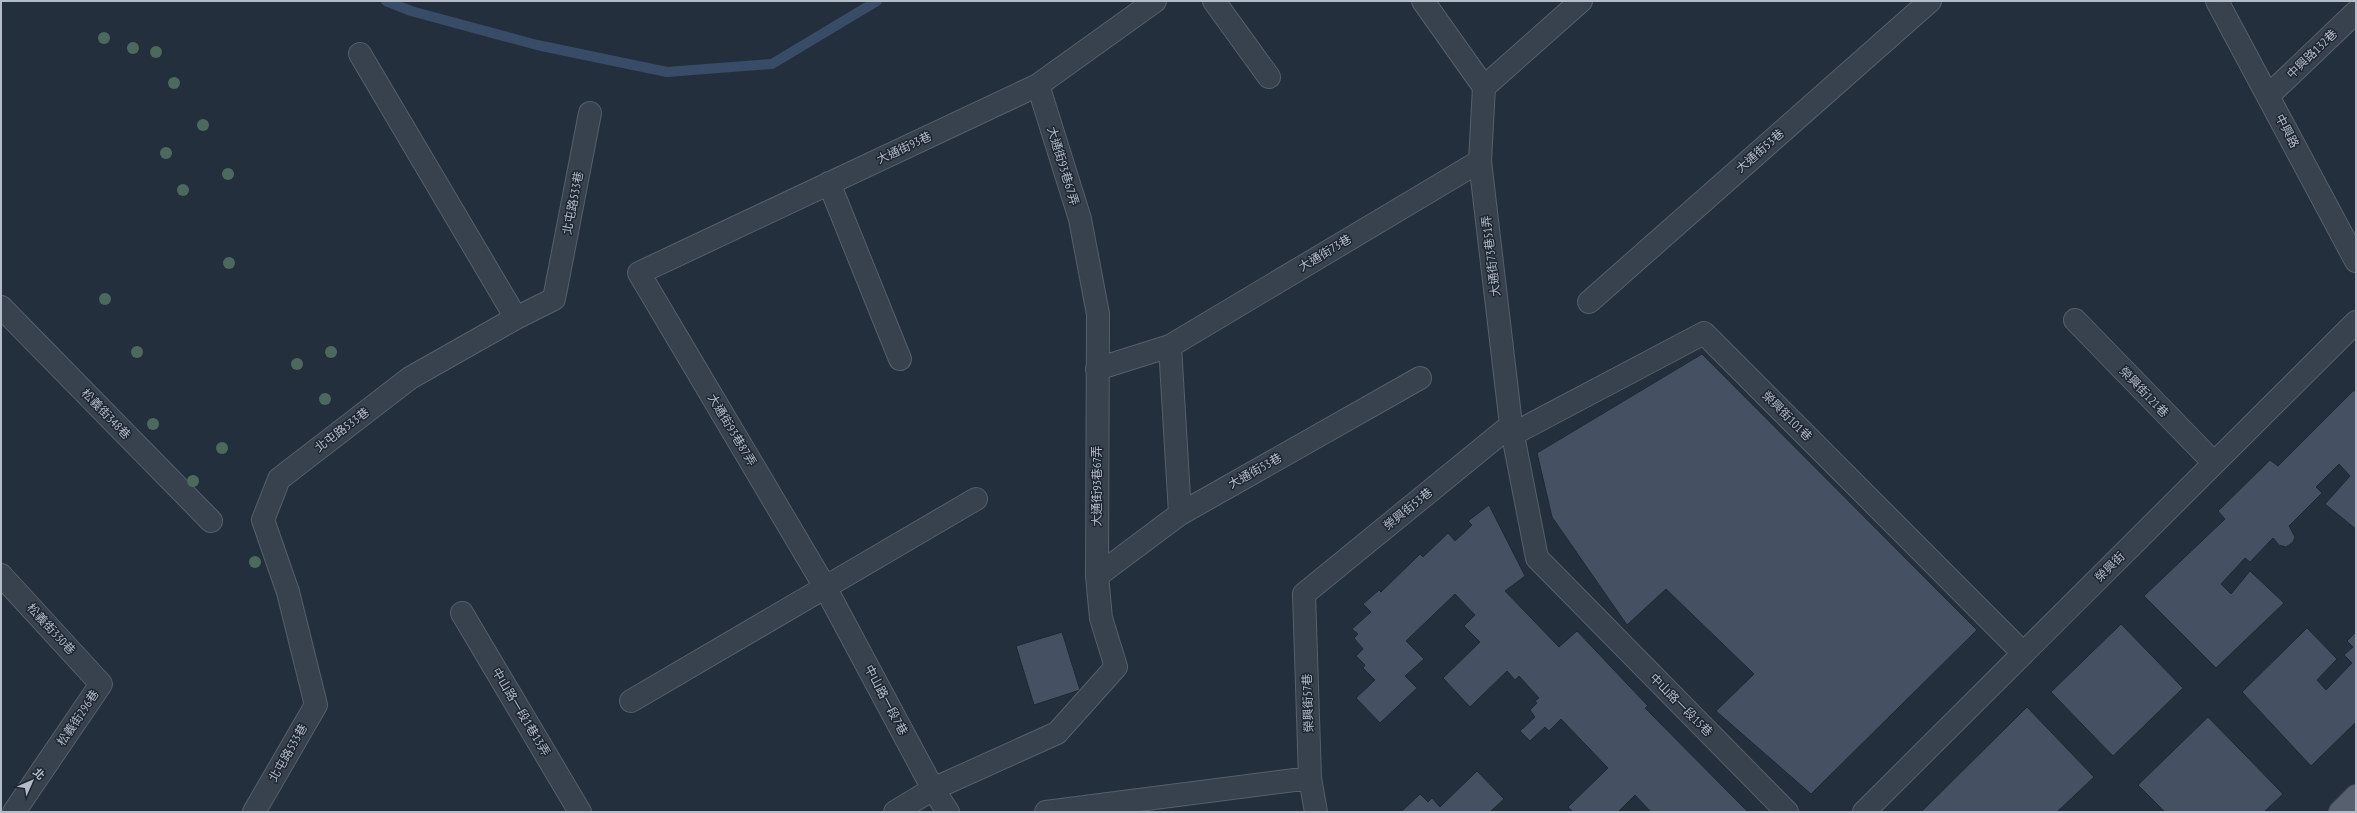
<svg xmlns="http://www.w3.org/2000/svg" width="2357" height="813" font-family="'PT Sans Narrow','Noto Sans TC',sans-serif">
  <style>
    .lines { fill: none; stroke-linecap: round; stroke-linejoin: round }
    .stream { stroke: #394c67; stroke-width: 10 }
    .building { fill: #455162; stroke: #1f2835 }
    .minor-casing { stroke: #565f6c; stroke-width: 24 }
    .major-casing { stroke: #414a57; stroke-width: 24 }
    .minor { stroke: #38414e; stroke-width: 22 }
    .major { stroke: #56606e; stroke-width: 22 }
    .tree { fill: #4b6a5d }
    .labels { text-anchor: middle; stroke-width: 3; stroke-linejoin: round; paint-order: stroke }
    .street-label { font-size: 12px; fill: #b4bcc9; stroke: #1d2633 }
  </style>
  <rect width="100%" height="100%" fill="#242f3e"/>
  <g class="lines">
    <path class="stream" d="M386,1L411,11L537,45L667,72L772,64L877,1"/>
  </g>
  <path class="building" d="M1702,354L1977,630L1811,794L1716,711L1754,674L1666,589L1627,625L1552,517L1537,453Z
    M2354,390L2356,393V529L2325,504L2350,476L2339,464L2316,487L2322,493L2289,526L2295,537L2293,542L2286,547L2279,545L2273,538L2250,562L2245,558L2221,584L2231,594L2250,571L2284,603L2216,668L2144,596L2225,519L2218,511L2270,460L2278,466Z
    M1489,505L1525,576L1505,591L1559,647L1577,631L1648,706L1645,708L1748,812H1651L1635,795L1618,812H1573L1568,807L1608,768L1561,719L1549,731L1545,727L1530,741L1520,731L1535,717L1530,710L1537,703L1535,701L1539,698L1519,676L1515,680L1507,671L1470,707L1443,678L1480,642L1464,626L1475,615L1455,594L1406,641L1424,659L1405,676L1417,688L1380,723L1356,698L1375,680L1363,668L1365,665L1356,656L1363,649L1354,638L1358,634L1352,629L1371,612L1363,604L1379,590L1381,592L1420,554L1423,557L1448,533L1455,541L1472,525L1468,521Z
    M2121,624L2183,688L2113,756L2051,692Z
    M2307,628L2337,659L2317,680L2326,690L2352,663L2344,655L2353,647L2347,641L2356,632V722L2311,766L2242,692Z
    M1062,632L1080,690L1034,705L1016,646Z
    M2027,707L2094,777L2057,812H1921Z
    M2208,717L2283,794L2264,812H2165L2138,785Z
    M1477,771L1504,799L1490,812H1401L1420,794L1428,802L1432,798L1440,807Z"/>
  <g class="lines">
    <g class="minor-casing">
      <path id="minor" d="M1214,1L1269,77
        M1423,1L1484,87
        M2217,1L2356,261
        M360,54L516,318
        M1484,87L1480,161L1511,425L1537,558L1787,812
        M1484,87L1581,1
        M2268,96L2356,12
        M829,183L900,359
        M1589,302L1930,1
        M1,307L211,521
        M2075,320L2214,463
        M1170,346L1180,514
        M1097,369L1170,346L1480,161
        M1513,434L1704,333L2023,653
        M1,575L101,684L14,812
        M1097,576L1180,514L1420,378
        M462,613L580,812
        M631,701L976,499
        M254,812L316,705L288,592L263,520L279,479L410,378L516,318L554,299L590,113
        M895,812L933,789L1057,733L1116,667L1101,618L1097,576L1098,314L1080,219L1038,85
        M948,812L933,789L825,587L639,273L1038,85L1155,1
        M1046,812L1310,778
        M1316,812L1310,778L1304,594L1511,425
        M1864,812L2356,322"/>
    </g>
    <g class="major-casing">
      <path id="major" d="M2340,812L2356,796"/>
    </g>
    <use href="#minor" class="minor"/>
    <use href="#major" class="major"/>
  </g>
  <g class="tree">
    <circle cx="104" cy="38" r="6"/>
    <circle cx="133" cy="48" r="6"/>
    <circle cx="156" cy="52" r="6"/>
    <circle cx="174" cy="83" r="6"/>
    <circle cx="203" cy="125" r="6"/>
    <circle cx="166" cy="153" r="6"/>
    <circle cx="228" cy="174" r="6"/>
    <circle cx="183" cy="190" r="6"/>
    <circle cx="229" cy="263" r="6"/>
    <circle cx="105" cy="299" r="6"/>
    <circle cx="137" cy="352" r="6"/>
    <circle cx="331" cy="352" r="6"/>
    <circle cx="297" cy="364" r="6"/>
    <circle cx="325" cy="399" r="6"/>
    <circle cx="153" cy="424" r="6"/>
    <circle cx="222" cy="448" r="6"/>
    <circle cx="193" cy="481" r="6"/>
    <circle cx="255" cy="562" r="6"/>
  </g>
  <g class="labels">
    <g class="street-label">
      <text transform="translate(2312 54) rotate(-44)" y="4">中興路132巷</text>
      <text transform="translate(2287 131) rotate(62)" y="4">中興路</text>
      <text transform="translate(904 148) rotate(-25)" y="4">大通街93巷</text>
      <text transform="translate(1760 151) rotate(-41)" y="4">大通街53巷</text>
      <text transform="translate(1063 166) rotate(73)" y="4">大通街93巷67弄</text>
      <text transform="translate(573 203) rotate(-79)" y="4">北屯路533巷</text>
      <text transform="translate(1325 253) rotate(-31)" y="4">大通街73巷</text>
      <text transform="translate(1491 256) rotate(-97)" y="4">大通街73巷51弄</text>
      <text transform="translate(2144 392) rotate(46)" y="4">榮興街121巷</text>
      <text transform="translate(106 414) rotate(46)" y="4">松義街348巷</text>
      <text transform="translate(1787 416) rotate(45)" y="4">榮興街101巷</text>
      <text transform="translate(342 430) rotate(-37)" y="4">北屯路533巷</text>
      <text transform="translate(732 430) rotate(59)" y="4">大通街93巷87弄</text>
      <text transform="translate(1255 471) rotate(-29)" y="4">大通街53巷</text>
      <text transform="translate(1097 486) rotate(-90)" y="4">大通街93巷67弄</text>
      <text transform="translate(1408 509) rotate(-39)" y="4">榮興街53巷</text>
      <text transform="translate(2110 567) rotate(-45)" y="4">榮興街</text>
      <text transform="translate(51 629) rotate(47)" y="4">松義街330巷</text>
      <text transform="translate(886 700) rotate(62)" y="4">中山路一段7巷</text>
      <text transform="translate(1308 703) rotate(-92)" y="4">榮興街57巷</text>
      <text transform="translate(1681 705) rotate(45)" y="4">中山路一段15巷</text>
      <text transform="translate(521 712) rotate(59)" y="4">中山路一段1巷13弄</text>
      <text transform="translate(78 718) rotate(-56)" y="4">松義街296巷</text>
      <text transform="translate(288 753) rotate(-60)" y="4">北屯路533巷</text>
    </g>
  </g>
  <rect width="2357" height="813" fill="none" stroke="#b4bcc9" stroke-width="4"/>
  <g transform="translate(32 781) rotate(45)" stroke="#1d2633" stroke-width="3" paint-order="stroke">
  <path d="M0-3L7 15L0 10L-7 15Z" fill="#b4bcc9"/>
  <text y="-6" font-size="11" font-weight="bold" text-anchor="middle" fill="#b4bcc9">北</text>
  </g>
</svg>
